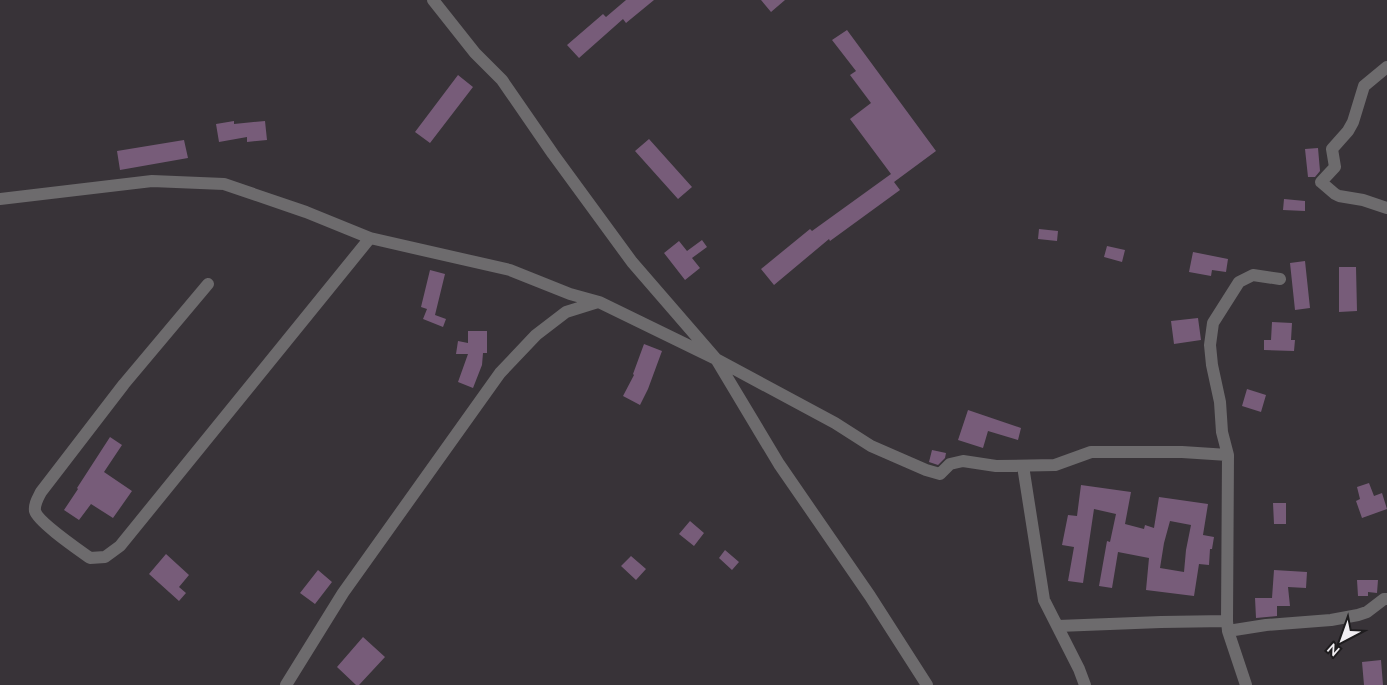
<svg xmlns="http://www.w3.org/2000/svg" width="1387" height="685" font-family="Lato,sans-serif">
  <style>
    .building { fill: #775c79; fill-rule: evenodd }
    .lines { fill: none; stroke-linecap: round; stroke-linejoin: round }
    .minor { stroke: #6d6b6d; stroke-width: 12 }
  </style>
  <rect width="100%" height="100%" fill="#383338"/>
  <path class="building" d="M626,0H654L626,23L623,19L579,58L567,45L603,14L606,17Z
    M761,0H785L771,12Z
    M847,30L936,151L894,182L900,190L830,241L829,239L774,285L761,269L810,229L812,231L891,174L850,119L871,103L850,75L856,71L832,40Z
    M458,75L473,87L430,143L415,132Z
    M234,121V124L265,121L267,140L247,142V137L219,142L216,124Z
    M649,139L692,187L678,199L635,151Z
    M184,140L188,158L120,170L117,151Z
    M1318,148L1320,171L1315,177H1308L1305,149Z
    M1284,199L1305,201V211L1283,210Z
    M1039,229L1058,231L1057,241L1038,239Z
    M702,240L707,247L692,258L700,268L685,280L664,253L679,241L687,251Z
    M1107,246L1125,250L1122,262L1104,257Z
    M1193,252L1228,259L1226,272L1212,270L1211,276L1189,272Z
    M1305,261L1310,308L1295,310L1290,263Z
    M1339,267H1356L1357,311L1339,312Z
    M430,270L445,274L435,315L446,319L443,327L423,319L427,309L421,307Z
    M1198,318L1201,340L1174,344L1171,321Z
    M1272,322L1292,323L1291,340H1295L1294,351L1264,350V340H1271Z
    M468,331H487V353H483L482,365L473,388L458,382L468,354H456L458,341L468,343Z
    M644,344L662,351L648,389L640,405L623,396L634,375L633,374Z
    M1247,389L1266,395L1261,412L1242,406Z
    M968,410L1021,428L1018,440L988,431L983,448L958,440Z
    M110,437L122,445L104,472L132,491L113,518L91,504L79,520L64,510L78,489L77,488Z
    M932,450L946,453L945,458L938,465L929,462Z
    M1369,483L1374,496L1382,493L1387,509L1362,518L1356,501L1360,499L1357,487Z
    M1081,485L1131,492L1125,524L1144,529L1145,525L1154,528L1159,497L1208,504L1203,535L1214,537L1212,549H1210L1209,565L1199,564L1194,596L1146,590L1149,558L1118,552L1112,588L1099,586L1107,541L1110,542L1116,514L1094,509L1083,583L1068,581L1074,547L1062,545L1068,515L1077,516ZM1170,521L1191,525L1186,550L1184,572L1160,568L1164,543Z
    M1273,503H1286V524H1274Z
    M690,521L704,533L694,546L679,534Z
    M725,550L739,562L732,570L719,558Z
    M166,554L189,575L179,587L186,593L179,601L149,574Z
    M631,556L646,569L636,580L621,566Z
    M318,570L332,582L315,604L300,593Z
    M1274,570L1307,572L1306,588L1288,587L1290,606H1277V616L1256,618L1255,598H1272Z
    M1357,580H1378L1377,593L1368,592V596H1358Z
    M363,637L385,657L359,685H356L337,667Z
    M1381,660L1383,685H1364L1362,662Z"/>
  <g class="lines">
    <path class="minor" d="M433,0L475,53L502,80L553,154L632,262L716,359L779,464L870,596L927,685
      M1387,67L1364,86L1353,122L1348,131L1332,149L1335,167L1321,182L1335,194L1339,196L1363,200L1387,208
      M0,199L152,181L224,184L306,212L370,238L510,270L570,294L599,302L716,359L835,423L871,446L926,470L940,474L950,464L963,461L996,466L1055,465L1091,452H1182L1228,455
      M208,284L124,384L41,492C38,498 34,504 35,511C38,522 79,550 90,558L105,557L120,546L370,238
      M1023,466L1044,600L1079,669L1085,685
      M1058,626L1161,622L1227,621
      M1228,631L1266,625L1331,620L1358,615L1367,612L1384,599H1387
      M286,685L343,593L500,373L536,335L566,312L598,302
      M1246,685L1228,631L1227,621L1228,455L1222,432L1220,402L1212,365L1210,345L1213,323L1239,282L1253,275L1280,279"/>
  </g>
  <g transform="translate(1342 640) rotate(221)" stroke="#1e1c1e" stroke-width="4" paint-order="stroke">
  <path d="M0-4L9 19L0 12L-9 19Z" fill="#f1eef2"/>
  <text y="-8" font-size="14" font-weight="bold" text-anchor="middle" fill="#f1eef2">N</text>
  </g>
</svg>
